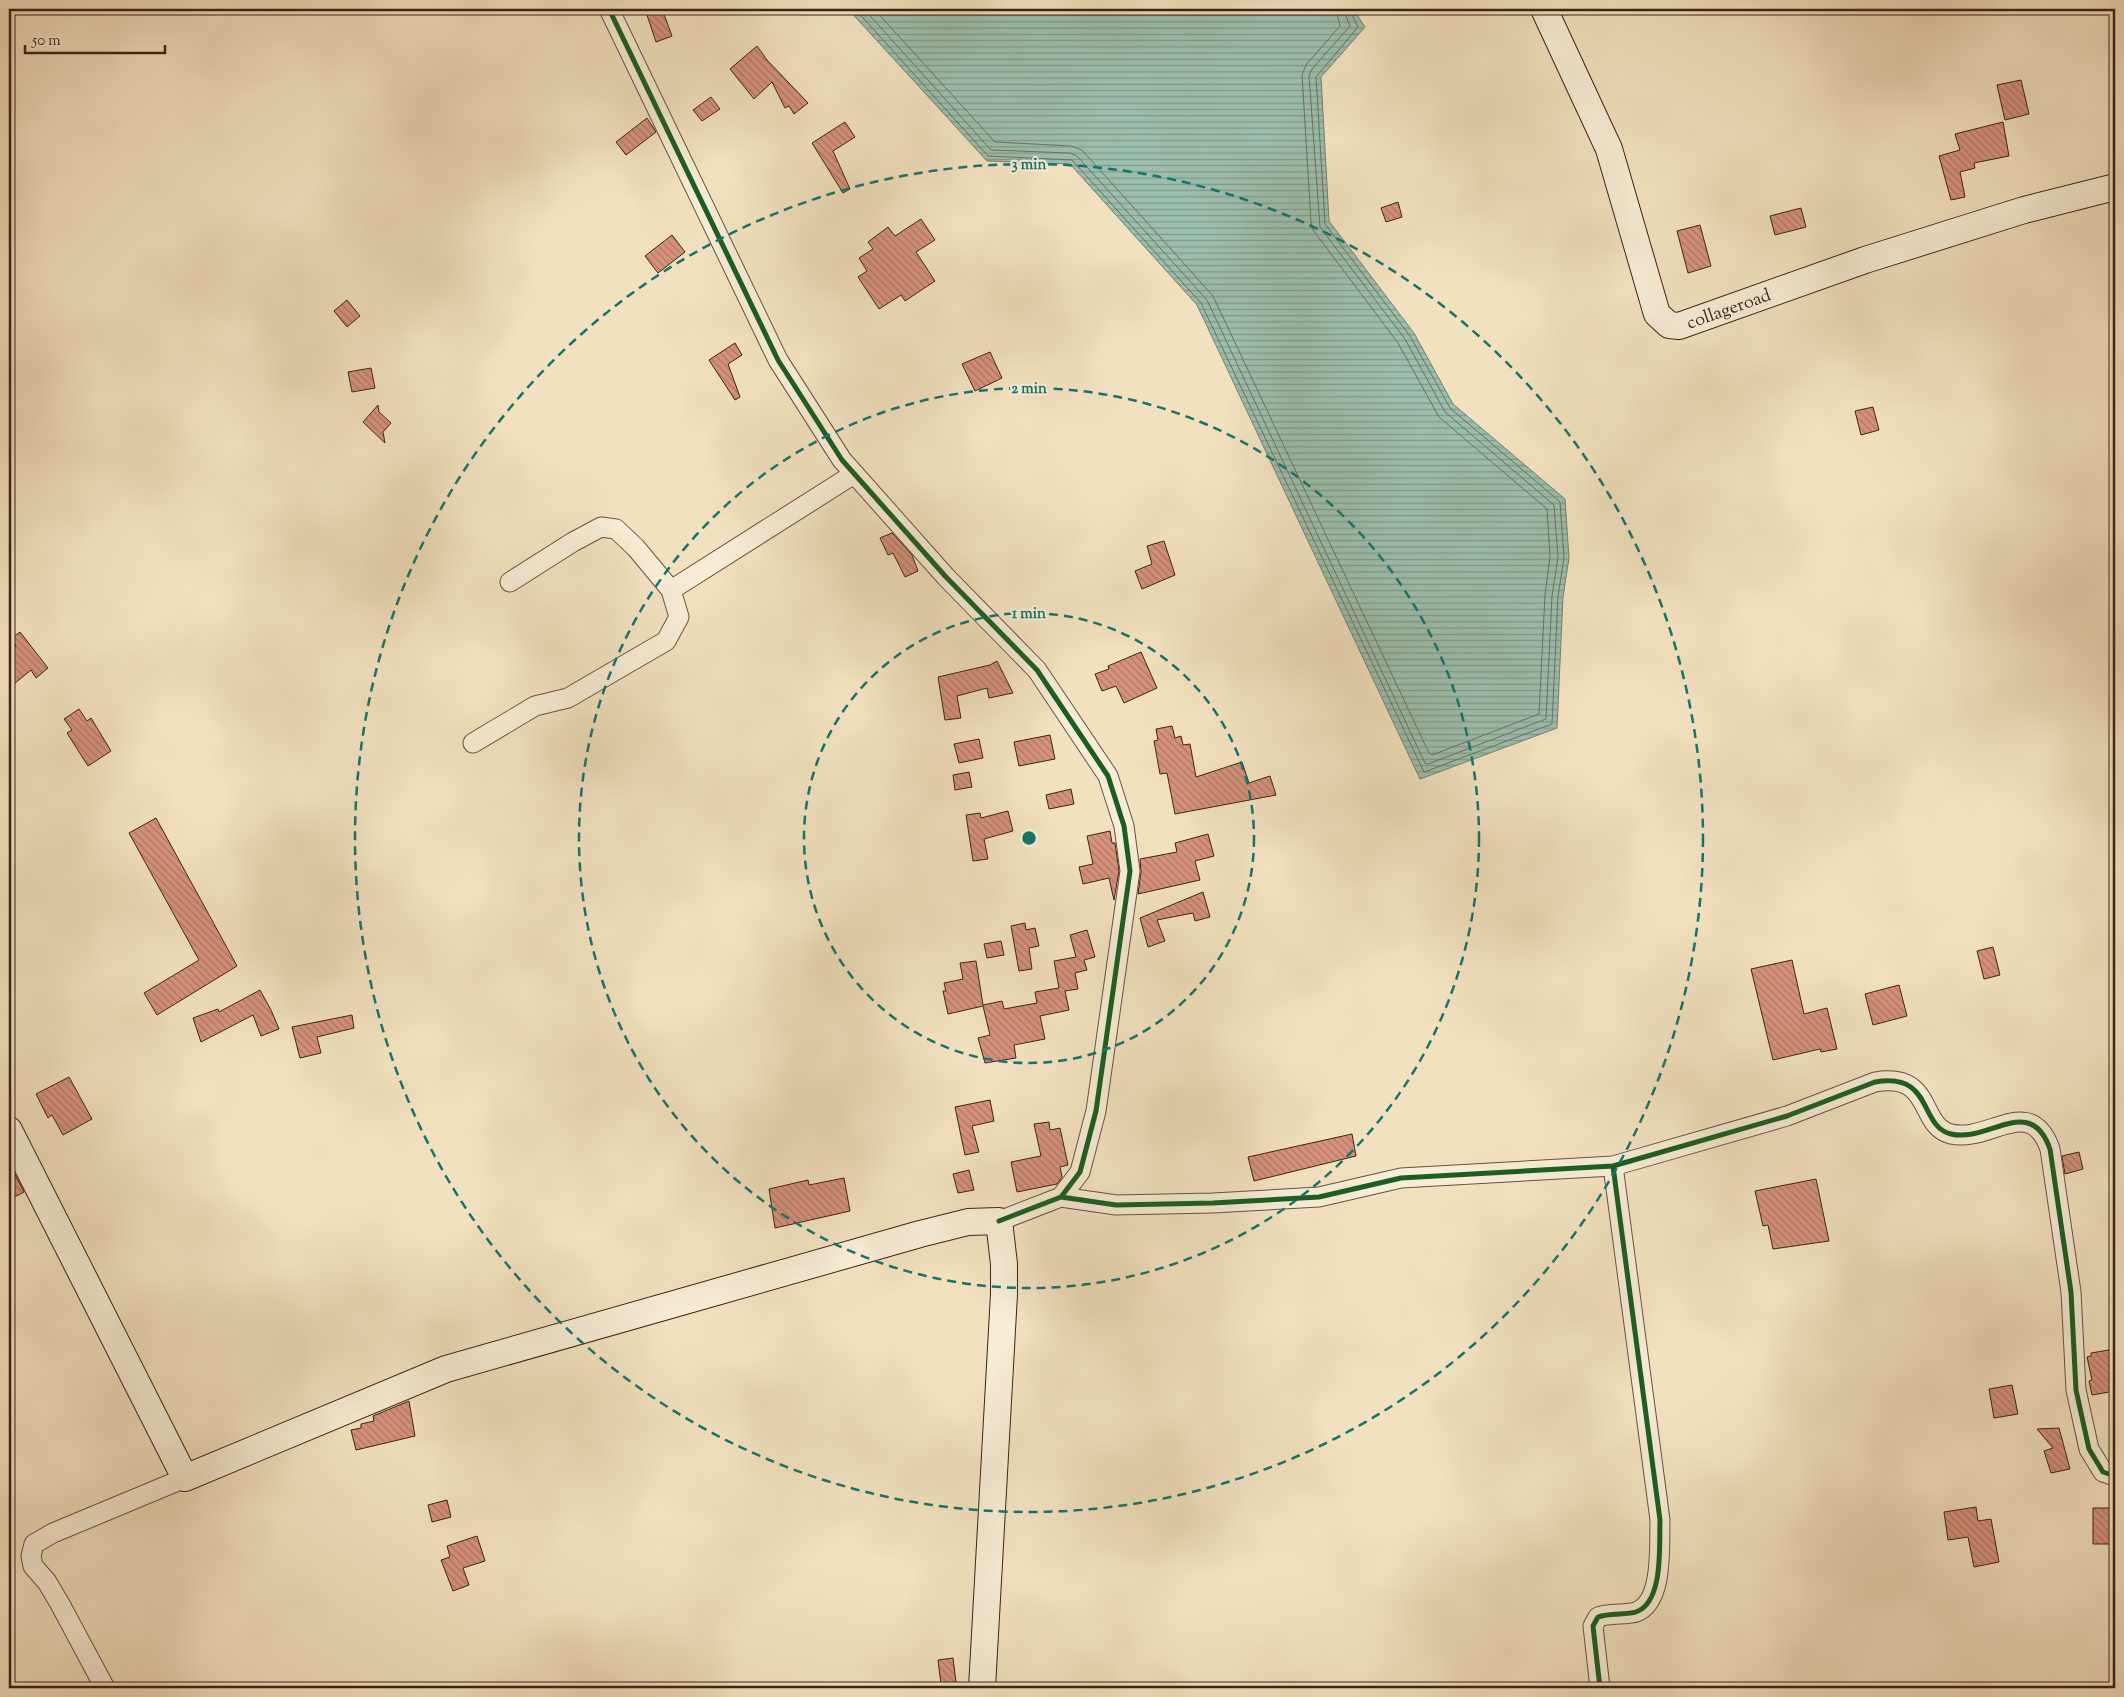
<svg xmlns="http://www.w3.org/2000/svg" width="2124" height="1697" font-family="'Sorts Mill Goudy',serif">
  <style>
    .water { fill: url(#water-rules); stroke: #758071 }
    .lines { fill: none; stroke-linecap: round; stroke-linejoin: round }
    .shore { stroke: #6b7062; stroke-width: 1 }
    .building { fill: url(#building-back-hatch); stroke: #3a2319 }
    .street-casing { stroke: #685242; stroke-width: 21 }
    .secondary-casing { stroke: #3a2319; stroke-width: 28 }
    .street { stroke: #f7ecd5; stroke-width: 19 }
    .secondary { stroke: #f7ecd5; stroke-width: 26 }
    .cycleway-casing { stroke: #f7ecd5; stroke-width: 8 }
    .cycleway { stroke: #1b5e20; stroke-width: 5 }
    .ring { fill: none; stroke: #0f766e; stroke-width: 2.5; stroke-dasharray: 9 6 }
    .labels { text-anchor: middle; stroke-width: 4.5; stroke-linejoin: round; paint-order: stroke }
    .street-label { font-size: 18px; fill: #3a2319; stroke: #f7ecd5 }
    .centre { fill: #0f766e; stroke: #f7ecd5; stroke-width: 2.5 }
    .ring-label { font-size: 15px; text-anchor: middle; font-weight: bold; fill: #0f766e; stroke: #f7ecd5; stroke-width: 4.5; stroke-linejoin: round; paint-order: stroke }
  </style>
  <defs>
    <pattern id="water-rules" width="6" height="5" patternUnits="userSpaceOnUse" patternTransform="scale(1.25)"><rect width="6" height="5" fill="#9cbeac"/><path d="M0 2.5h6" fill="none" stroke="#809a8b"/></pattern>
    <pattern id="building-back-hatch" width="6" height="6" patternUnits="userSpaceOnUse" patternTransform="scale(1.25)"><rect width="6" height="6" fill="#d7927d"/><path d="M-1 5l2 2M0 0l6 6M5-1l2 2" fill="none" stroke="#af7766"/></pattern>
  </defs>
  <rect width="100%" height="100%" fill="#f2e1bf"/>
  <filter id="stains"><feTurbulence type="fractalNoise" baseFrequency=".004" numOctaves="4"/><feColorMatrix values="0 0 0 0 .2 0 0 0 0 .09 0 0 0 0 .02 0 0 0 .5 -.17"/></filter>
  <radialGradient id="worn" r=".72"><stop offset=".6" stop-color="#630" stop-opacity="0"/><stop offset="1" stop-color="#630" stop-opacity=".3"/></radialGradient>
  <path class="water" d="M848,9H1353L1365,27L1321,77L1329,221L1414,333L1453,404L1565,499L1569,558L1563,597L1557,728L1420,779L1197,305L1070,164L987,161Z"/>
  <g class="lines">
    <path class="shore" d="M855,9L988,156L1072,160L1201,303L1424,772L1552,724L1558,596L1564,558L1560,502L1450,408L1410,336L1325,224L1316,77L1358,27L1349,9
      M864,9L991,150L1070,153L1077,156L1207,300L1425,763L1428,764L1546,719L1552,596L1558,557L1554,505L1445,412L1405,339L1320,227L1309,76L1312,69L1350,26L1343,9
      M874,9L995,142L1071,146L1082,150L1213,296L1429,753L1432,755L1539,714L1545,595L1550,557L1547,509L1439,417L1398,343L1313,230L1311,222L1302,75L1306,65L1340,26L1336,9"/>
  </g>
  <path class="building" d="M645,9H662L672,36L656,42Z
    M757,46L767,60L808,103L794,114L789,106L785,108L772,82L754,99L730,69Z
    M2021,80L2029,114L2005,120L1997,85Z
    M711,97L720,109L702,121L693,110Z
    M647,118L656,132L626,155L616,142Z
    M845,122L855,137L833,151L850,189L843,193L812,143Z
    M2003,122L2009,156L1974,163L1975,168L1960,172L1965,197L1951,200L1939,156L1960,150L1955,134Z
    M1398,202L1402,217L1386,222L1381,208Z
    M1801,208L1806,227L1775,235L1770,216Z
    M921,219L935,240L916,252L935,281L905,301L901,295L879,309L858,277L867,271L859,258L873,249L868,242L888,227L895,236Z
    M1700,225L1711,266L1688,273L1677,231Z
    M672,235L685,252L658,273L645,256Z
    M347,300L360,316L347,327L334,311Z
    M735,343L742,355L728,364L740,397L735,400L709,360Z
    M990,352L1002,378L975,391L962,364Z
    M371,368L375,388L352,392L348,372Z
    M378,405L379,412L391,423L383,432L385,443L363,422Z
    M1873,407L1879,430L1861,435L1855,411Z
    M892,533L912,555L918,571L905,577L893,553L888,555L880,538Z
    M1164,541L1175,575L1142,589L1135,571L1152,564L1147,546Z
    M20,632L48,668L36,678L31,670L9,688V652L16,646L12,638Z
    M1141,652L1157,688L1124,703L1116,686L1102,691L1095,674L1109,669L1108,666Z
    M997,661L1013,693L989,698L987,688L957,696L961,718L945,720L938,677L990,665Z
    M79,709L87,721L91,718L111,751L88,766L67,733L72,730L64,719Z
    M1172,726L1175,738L1181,736L1183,745L1190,744L1196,777L1242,762L1249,783L1270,776L1276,795L1175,814L1167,773L1160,774L1154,741L1158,740L1156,729Z
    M1050,735L1055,759L1019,766L1014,742Z
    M979,739L983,758L959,763L954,744Z
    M969,772L972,787L955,790L953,775Z
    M1071,789L1074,804L1049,809L1046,795Z
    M1008,811L1013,831L984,839L988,859L973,861L966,815L980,813L981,818Z
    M156,818L237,966L157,1015L144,993L199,960L129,833Z
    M1110,831L1112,843H1115L1119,871L1114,900L1109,878L1083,884L1079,867L1093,864L1087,836Z
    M1208,834L1214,856L1195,861L1200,880L1138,894L1141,872L1140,859L1177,852L1175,843Z
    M1203,892L1210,917L1195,921L1193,913L1157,920L1165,941L1148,947L1140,918Z
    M1025,923L1026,930L1035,928L1039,946L1029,948L1032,969L1019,971L1011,926Z
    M1087,930L1095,957L1084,960L1087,970L1075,973L1078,989L1065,991L1069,1010L1040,1016L1045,1039L1014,1045L1016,1058L985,1063L978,1038L990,1035L983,1006L948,1014L943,991H946L944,983L963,979L960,963L976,961L983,1005L1002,1001L1004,1009L1037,1003L1035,992L1059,988L1054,961L1076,957L1070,935Z
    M1001,941L1004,955L987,958L984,944Z
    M1993,947L2000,975L1984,979L1977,951Z
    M1792,960L1804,1014L1827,1008L1837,1049L1821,1052L1820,1049L1773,1060L1751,969Z
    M1899,985L1907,1016L1873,1025L1865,994Z
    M260,990L271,1010L279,1029L261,1036L253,1015L201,1042L193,1018L218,1009L219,1012Z
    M352,1015L354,1028L317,1037L321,1053L300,1058L292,1027Z
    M69,1077L92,1119L63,1135L52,1115L48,1118L36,1094Z
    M990,1100L994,1121L972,1126L979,1152L965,1155L955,1107Z
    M1049,1122L1050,1130L1060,1128L1068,1165L1060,1167L1062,1177L1057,1184L1017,1192L1011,1162L1041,1156L1034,1124Z
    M1352,1134L1356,1156L1254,1181L1248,1157Z
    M2079,1152L2083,1169L2065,1174L2062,1156Z
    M9,1163L24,1192L9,1200Z
    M969,1170L974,1190L958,1193L953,1174Z
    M844,1178L850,1211L775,1228L769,1189L808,1180L809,1185Z
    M1816,1179L1829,1241L1773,1249L1768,1225L1763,1226L1755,1191Z
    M2115,1349V1391L2092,1395L2089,1381L2092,1380L2087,1357L2091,1356V1353Z
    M2012,1385L2018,1414L1994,1418L1989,1389Z
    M409,1401L415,1436L356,1450L351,1430L361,1428V1424L374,1421L373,1416Z
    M2059,1428L2070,1469L2051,1473L2044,1451L2053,1448L2037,1429Z
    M447,1500L451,1517L432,1522L428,1505Z
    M1976,1507L1978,1521L1991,1519L1999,1562L1974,1567L1968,1537L1948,1540L1944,1512Z
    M2093,1508H2115V1544H2093Z
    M477,1536L485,1561L463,1568L469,1585L453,1591L441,1560L450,1557L447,1546Z
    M953,1658L956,1682L941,1684L938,1660Z"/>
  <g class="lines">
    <g class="street-casing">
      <path id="street" d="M609,9L778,360L842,460L946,577L1037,670L1108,776L1124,826L1130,871L1096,1111L1080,1172L1061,1197L999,1221
        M510,582L573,542L601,527L616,529L636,548L671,590L854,474
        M473,743L535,706L568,698L666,641L679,617L671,590
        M1613,1166L1787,1116L1875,1082C1934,1072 1918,1126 1951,1134C1989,1143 2030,1093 2050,1149L2071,1292L2076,1390L2089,1449L2103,1472L2115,1476
        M1061,1197L1116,1205L1213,1203L1319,1197L1401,1178L1613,1166L1660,1520C1659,1545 1664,1602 1636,1612C1628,1615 1609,1613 1598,1617L1593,1626L1600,1688
        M105,1688L60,1604L47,1582L33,1566L31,1556L34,1544L53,1533L185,1478"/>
    </g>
    <g class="secondary-casing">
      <g id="secondary">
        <path id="s1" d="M1544,9L1609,149L1657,314L1669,325L1679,326L1865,260L2024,210L2115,187"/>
        <path d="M9,1130L185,1478L446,1369L920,1234L968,1222L999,1221L1004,1264V1294L982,1688"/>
      </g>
    </g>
    <use href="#street" class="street"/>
    <use href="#secondary" class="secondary"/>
    <g class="cycleway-casing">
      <path id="cycleway" d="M609,9L778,360L842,460L946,577L1037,670L1108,776L1124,826L1130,871L1096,1111L1080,1172L1061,1197L999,1221
        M1613,1166L1787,1116L1875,1082C1934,1072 1918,1126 1951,1134C1989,1143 2030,1093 2050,1149L2071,1292L2076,1390L2089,1449L2103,1472L2115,1476
        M1061,1197L1116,1205L1213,1203L1319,1197L1401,1178L1613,1166L1660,1520C1659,1545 1664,1602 1636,1612C1628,1615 1609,1613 1598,1617L1593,1626L1600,1688"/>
    </g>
    <use href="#cycleway" class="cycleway"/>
  </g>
  <g class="ring">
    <circle cx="1029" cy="838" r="225"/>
    <circle cx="1029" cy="838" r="450"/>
    <circle cx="1029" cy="838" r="674"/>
  </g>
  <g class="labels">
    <g class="street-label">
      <text dy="6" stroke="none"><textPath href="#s1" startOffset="405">collageroad</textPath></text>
    </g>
  </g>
  <circle cx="1029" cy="838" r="8" class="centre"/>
  <g class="ring-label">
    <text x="1029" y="169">3 min</text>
    <text x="1029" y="393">2 min</text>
    <text x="1029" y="618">1 min</text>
  </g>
  <rect width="2124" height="1697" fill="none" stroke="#f2e1bf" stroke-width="30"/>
  <rect x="10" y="10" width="2104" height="1677" fill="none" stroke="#3a2319" stroke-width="2.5"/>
  <rect x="15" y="15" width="2094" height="1667" fill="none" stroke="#3a2319"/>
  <path d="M25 45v8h140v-8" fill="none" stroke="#3a2319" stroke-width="2.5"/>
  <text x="32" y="45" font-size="15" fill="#3a2319" stroke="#f7ecd5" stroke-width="4" paint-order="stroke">50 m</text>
  <rect width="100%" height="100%" filter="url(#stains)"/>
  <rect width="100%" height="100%" fill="url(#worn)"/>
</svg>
